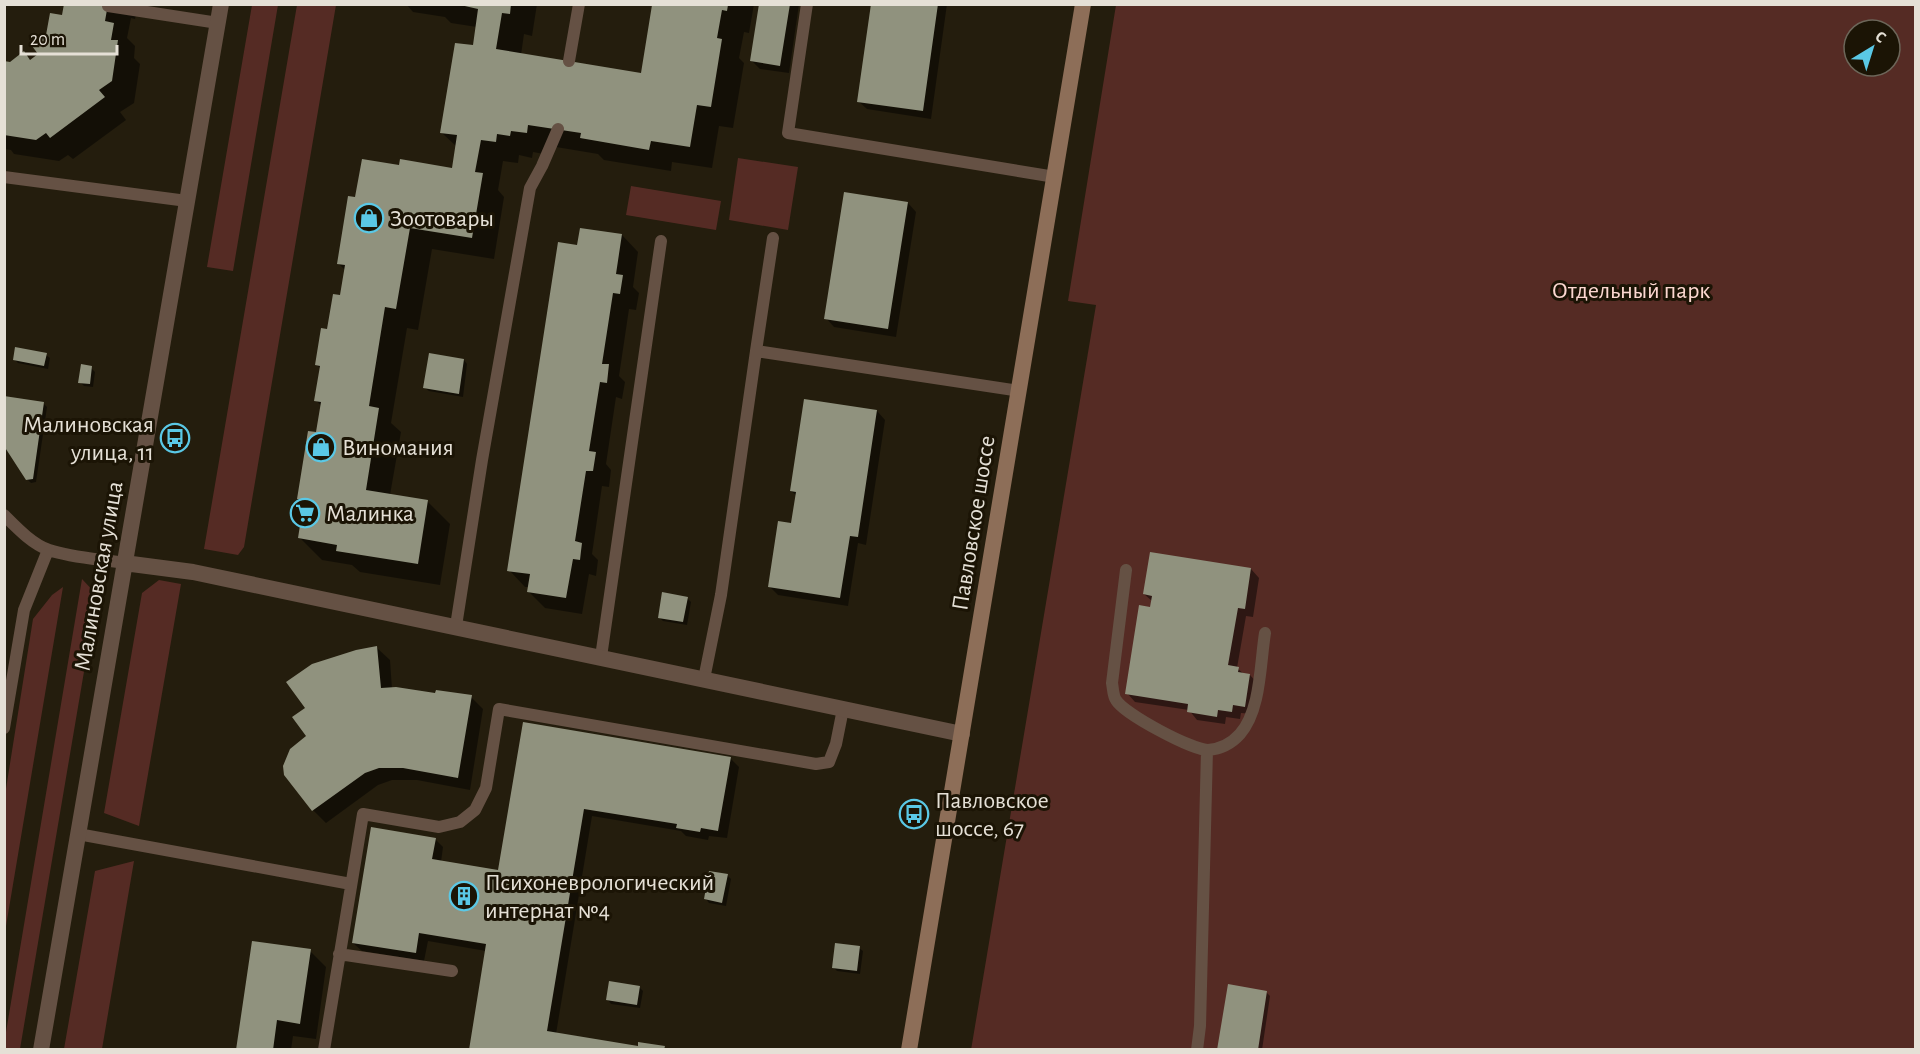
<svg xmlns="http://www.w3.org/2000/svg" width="1920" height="1054" font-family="'Alegreya Sans',sans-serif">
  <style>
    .green { fill: #552b24; fill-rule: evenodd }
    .shadow { fill: #0007 }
    .building { fill: #90927e }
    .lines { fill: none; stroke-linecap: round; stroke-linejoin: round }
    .service { stroke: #655144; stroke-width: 12 }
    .minor { stroke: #655144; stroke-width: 16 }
    .secondary { stroke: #8d6e58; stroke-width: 16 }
    .labels { text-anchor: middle; stroke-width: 6; stroke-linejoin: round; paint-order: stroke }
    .poi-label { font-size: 24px; fill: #e5e0d6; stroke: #1b1405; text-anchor: start }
    .park-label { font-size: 24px; fill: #fcd7d0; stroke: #1b1405 }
    .street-label { font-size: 24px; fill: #e5e0d6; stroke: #1b1405 }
  </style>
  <rect width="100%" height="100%" fill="#241d0d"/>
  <path class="green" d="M252,5H278L233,271L207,267Z
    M297,5H336L244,547L238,555L204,549Z
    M1116,5H1915V1049L971,1050L1096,305L1068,301ZM1854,30H1890V66H1854Z
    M738,158L798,167L788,230L729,220Z
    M631,186L721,201L716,230L626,215Z
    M82,579L97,595L20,1049H5V1038Z
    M159,580L181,584L139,826L104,813L142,593Z
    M63,587L5,932V795L33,619L52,595Z
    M134,861L102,1049H64L95,871Z"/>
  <path class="shadow" d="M65,4H138L135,19L131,18L127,38L135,46L134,58L140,64L134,103L120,112L126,120L73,159L68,155L59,161L14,154L11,150L4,149V62L10,63L24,53L31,61L40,55L48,35L63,16Z
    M406,4H537L532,36L524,34L521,55L642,75L654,4H754L749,33L744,32L739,58L744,63L733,128L719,126L712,168L672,162L671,171L604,160L598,154L550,146L549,155L533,152L532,158L519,155L518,163L503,161L498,190L504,197L494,259L432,249L418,330L407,328L391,423L401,432L390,495L427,501L450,524L440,585L360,572L352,565L322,560L300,538L305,505L298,499L318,434L322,407L316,400L321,369L316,364L341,296L345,270L338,263L356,199L401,166L453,169L457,147L442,133L474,47L477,27L451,23L445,17L413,12Z
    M760,4H799L789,73L760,69L751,60Z
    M872,4H947L931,119L867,109L858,101Z
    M908,203L916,212L896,337L834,327L826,318Z
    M622,235L638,252L633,287L639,293L636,310L629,309L619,376L625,382L622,399L616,397L606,464L611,470L609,487L602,486L592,554L598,560L596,576L589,574L582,614L545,608L529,592L530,587H525L509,570L579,247Z
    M46,355L50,358L48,369L18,363L14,359Z
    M464,360L467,364L463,397L429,391L425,388Z
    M91,368L95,372L93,387L84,386L80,382Z
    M44,404L47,407L36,482L31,483L27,479Z
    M877,411L885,420L866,545L858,543L848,606L778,595L770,587L792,524L797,496L791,491Z
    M1251,569L1259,578L1253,617L1246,616L1237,668L1245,675H1250L1258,684L1253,714L1241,713L1240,719L1226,717L1225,724L1197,720L1189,710L1135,702L1127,693L1151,609L1152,601L1144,594Z
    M687,598L691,602L687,625L663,621L660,618Z
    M377,648L390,660L392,689L437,695L471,697L483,709L470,790L417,780H392L378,785L326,823L313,810L286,775L308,736L307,708Z
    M524,724L730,758L739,767L727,838L709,836L708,840L686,836L681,831L592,816L556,1034L639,1048H664L666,1050H470L486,951L428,941L424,961L362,951L353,943L435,839L443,847L441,862L500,872Z
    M727,875L731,879L726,906L709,903L706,899Z
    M859,948L863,951L860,974L837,971L833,967Z
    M310,951L326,967L316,1039L293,1036L291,1050H237Z
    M639,987L643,991L640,1008L611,1004L608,1000Z
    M1266,992L1270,996L1262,1050H1219Z"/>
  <path class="building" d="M64,4H108L105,21L114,23L111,40H118L112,81L99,90L105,97L50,138L46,133L36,140L4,135V61L10,62L24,51L30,60L38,54L32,46L46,35L50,13L62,15Z
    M456,4H511L510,14L502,13L496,49L641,73L652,5H728L727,11L722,10L717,38L722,39L711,107L697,105L690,147L651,141L649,150L580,138L581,133L528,125L527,133L511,131L510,136L497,134L496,142L481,140L475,172L483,173L472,238L410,228L396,309L385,307L369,406L379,408L366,490L428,500L418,564L336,551L337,545L298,538L304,500L297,499L308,431L316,432L321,402L314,401L320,366L315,365L321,328L327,329L333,294L340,295L345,265L337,264L348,196L355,197L362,159L399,165L400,159L452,168L457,135L440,133L455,43L473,45L478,9Z
    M759,4H790L780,66L750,61Z
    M871,4H938L923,111L857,102Z
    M844,192L908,202L888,329L824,319Z
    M580,228L622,234L616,274L623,275L620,294L613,293L602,364H609L607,383L600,382L589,451L596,452L593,471H586L575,541L582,543L581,551L580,560L573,559L566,598L527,592L530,574L507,571L558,242L577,245Z
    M15,347L47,353L44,366L13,360Z
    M429,353L464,359L459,394L423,388Z
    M81,364L92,366L90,384L78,383Z
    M4,396L44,402L33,479L26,480L4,446Z
    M804,399L877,410L858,537L850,536L840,598L768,587L778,521L791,523L796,492L790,491Z
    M1150,552L1251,568L1245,609L1238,608L1228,665L1239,667L1238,672L1250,674L1245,707L1233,705L1232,712L1218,710L1217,717L1187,712L1188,704L1125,694L1139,605L1150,607L1152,596L1143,594Z
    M662,592L688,597L683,622L658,618Z
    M377,646L381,688L396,687L435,693L436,690L472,695L458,778L403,768H379L365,773L312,811L284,775L283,766L290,749L306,736L292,717L305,708L286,682L312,664L356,650Z
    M523,722L731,757L718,831L701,828L700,832L676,828L677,824L584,809L547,1031L638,1046V1042L665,1046L664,1050H469L486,944L419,933L416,953L352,943L371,827L436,838L432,859L498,870Z
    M709,871L728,874L722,903L704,899Z
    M252,941L311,949L300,1024L277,1020L273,1050H236Z
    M835,943L860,946L857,971L832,968Z
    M609,981L640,986L637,1005L606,1000Z
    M1228,984L1267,991L1258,1050H1217Z"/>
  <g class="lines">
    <path class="service" d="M807,4L788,133L1055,177
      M108,6L218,23
      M569,61L579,4
      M4,177L187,201
      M756,351L773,238
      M4,515C17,528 32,544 49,550C73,558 100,559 124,563
      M1126,570L1112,683C1113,688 1113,696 1116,700C1124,714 1192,750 1208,750C1220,749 1232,743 1240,734C1261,710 1260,664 1265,633
      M456,626L482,460L530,188L542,166L558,129
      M601,657L661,241
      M704,679L721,595L756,351L1020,391
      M4,728L24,610L48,550
      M78,834L351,884
      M339,954L452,971
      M324,1050L363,814L439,827L460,822L475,810L486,788L499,709L816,764L829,762L836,744L843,709
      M1197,1050L1200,1026L1207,750"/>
    <path class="minor" d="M124,563L193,572L962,734
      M41,1050L221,4"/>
    <path class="secondary" d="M909,1050L1083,4"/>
  </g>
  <defs>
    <g id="shop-ring" transform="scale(1.5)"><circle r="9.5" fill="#1b1405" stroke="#5ac8e6" stroke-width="1.5"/><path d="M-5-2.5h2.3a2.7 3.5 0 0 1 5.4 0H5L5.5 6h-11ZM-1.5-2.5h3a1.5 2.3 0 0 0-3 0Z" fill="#5ac8e6"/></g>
    <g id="bus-ring" transform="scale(1.5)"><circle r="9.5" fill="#1b1405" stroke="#5ac8e6" stroke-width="1.5"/><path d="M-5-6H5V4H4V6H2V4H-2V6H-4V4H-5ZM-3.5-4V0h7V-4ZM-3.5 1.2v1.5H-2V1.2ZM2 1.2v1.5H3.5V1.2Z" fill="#5ac8e6"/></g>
    <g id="supermarket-ring" transform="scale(1.5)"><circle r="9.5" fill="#1b1405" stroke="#5ac8e6" stroke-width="1.5"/><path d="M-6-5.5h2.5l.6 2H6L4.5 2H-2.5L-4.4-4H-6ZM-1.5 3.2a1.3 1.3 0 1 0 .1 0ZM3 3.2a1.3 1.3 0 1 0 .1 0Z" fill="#5ac8e6"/></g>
    <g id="building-ring" transform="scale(1.5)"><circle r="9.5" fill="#1b1405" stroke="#5ac8e6" stroke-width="1.5"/><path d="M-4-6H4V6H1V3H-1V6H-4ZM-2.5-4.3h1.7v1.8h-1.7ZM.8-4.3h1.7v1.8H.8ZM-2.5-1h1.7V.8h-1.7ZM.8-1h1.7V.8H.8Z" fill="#5ac8e6"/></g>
  </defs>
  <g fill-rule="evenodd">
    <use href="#shop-ring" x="369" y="218"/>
    <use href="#bus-ring" x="175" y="438"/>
    <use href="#shop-ring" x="321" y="447"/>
    <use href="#supermarket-ring" x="305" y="513"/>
    <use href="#bus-ring" x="914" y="814"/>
    <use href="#building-ring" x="464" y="896"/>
  </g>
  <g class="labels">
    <g class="poi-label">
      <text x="390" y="226">Зоотовары</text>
      <text x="154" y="432" text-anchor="end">Малиновская<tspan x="154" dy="28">улица, 11</tspan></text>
      <text x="342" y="455">Виномания</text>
      <text x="326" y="521">Малинка</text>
      <text x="935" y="808">Павловское<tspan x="935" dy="28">шоссе, 67</tspan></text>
      <text x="485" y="890">Психоневрологический<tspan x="485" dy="28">интернат №4</tspan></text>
    </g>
    <g class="park-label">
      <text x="1631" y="298">Отдельный парк</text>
    </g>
    <g class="street-label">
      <text transform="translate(973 523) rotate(-81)" y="8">Павловское шоссе</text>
      <text transform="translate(98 576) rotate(-80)" y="8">Малиновская улица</text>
    </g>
  </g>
  <rect width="1920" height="1054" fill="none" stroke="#e5e0d6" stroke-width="12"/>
  <g transform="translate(1872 48) rotate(38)"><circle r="28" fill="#1b1405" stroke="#6c6659" stroke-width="1.5"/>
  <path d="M0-4.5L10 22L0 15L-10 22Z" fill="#5ac8e6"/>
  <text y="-9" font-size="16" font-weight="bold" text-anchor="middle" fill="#e5e0d6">С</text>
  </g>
  <path d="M21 45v9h96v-9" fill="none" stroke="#e5e0d6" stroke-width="3"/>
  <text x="30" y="45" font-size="18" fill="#e5e0d6" stroke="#1b1405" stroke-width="4.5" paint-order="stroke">20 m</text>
</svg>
